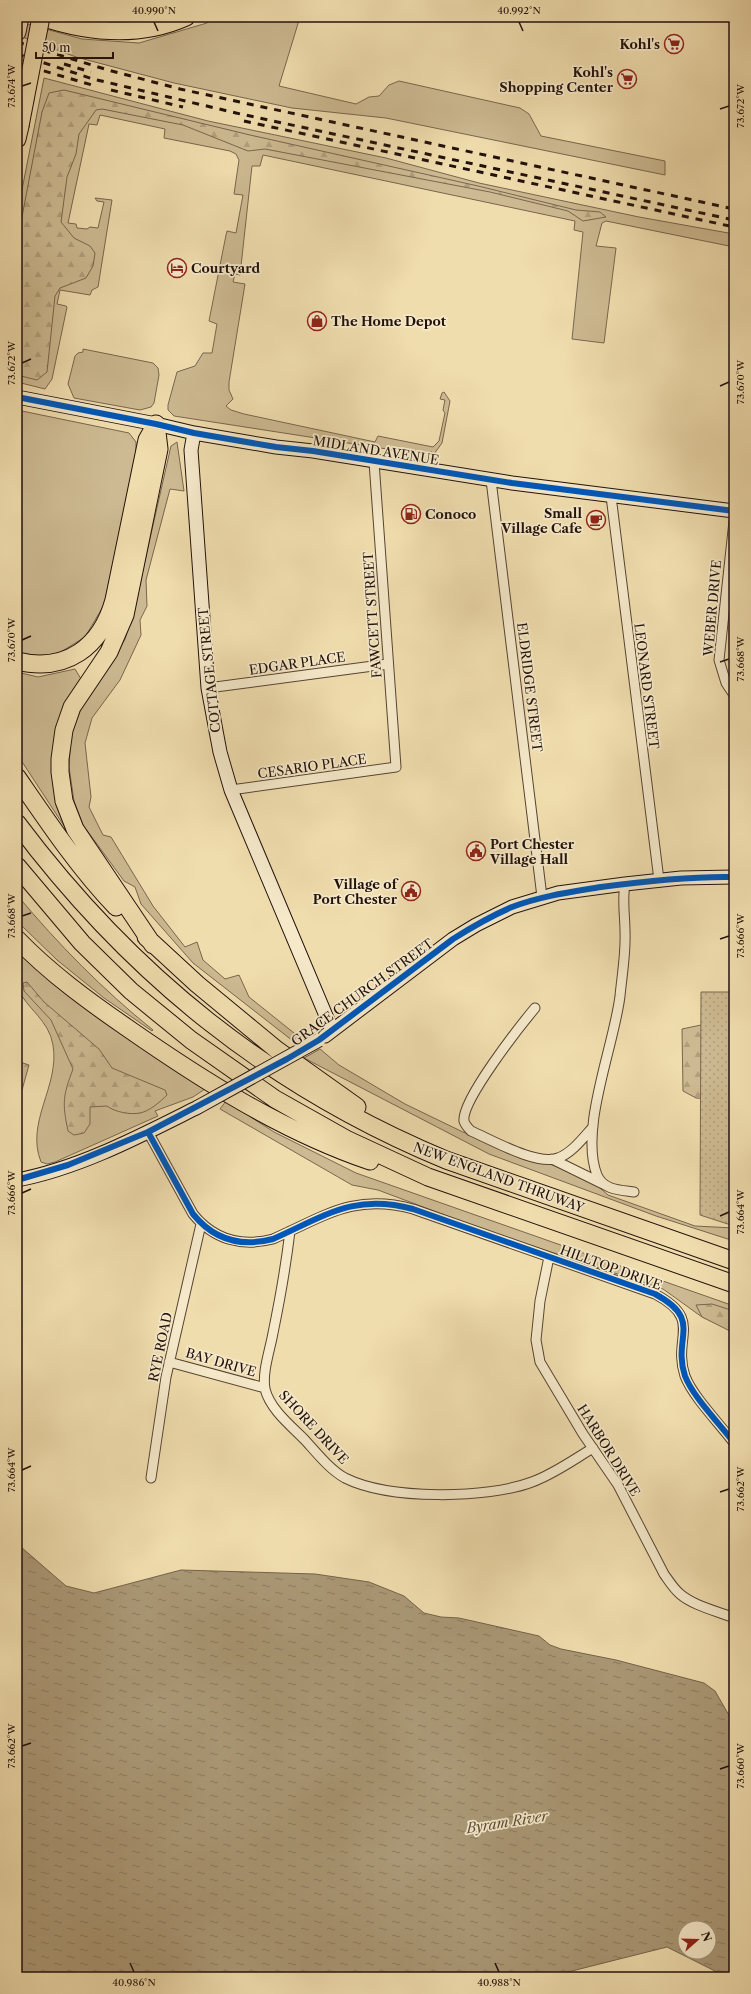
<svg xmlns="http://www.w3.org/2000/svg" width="751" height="1994" font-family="'Libre Caslon Text',serif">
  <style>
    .grass { fill: #cdba92; stroke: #78664e }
    .forest { fill: url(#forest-firs); stroke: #78664e }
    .park { fill: url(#park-dots); stroke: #78664e }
    .water { fill: url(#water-ripples); stroke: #74624b; fill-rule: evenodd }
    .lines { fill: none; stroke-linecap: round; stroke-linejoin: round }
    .street-casing { stroke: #564433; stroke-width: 11 }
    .secondary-casing { stroke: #22110a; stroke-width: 15 }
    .highway-casing { stroke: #22110a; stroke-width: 19 }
    .street { stroke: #f5e9ca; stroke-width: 9 }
    .secondary { stroke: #f5e9ca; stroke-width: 13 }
    .highway { stroke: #f0ddae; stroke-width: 17 }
    .rail { stroke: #22110a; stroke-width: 3; stroke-dasharray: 7 7; stroke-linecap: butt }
    .secondary-bridge-casing { stroke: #22110a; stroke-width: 15; stroke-linecap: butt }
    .highway-bridge-casing { stroke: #22110a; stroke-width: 19; stroke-linecap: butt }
    .secondary-bridge { stroke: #f5e9ca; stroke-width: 13 }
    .highway-bridge { stroke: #f0ddae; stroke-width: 17 }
    .cycleway-casing { stroke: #f5e9ca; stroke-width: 8 }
    .cycleway { stroke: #0057b8; stroke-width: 6 }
    .ticks { fill: none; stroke: #22110a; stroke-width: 1.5 }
    .labels { text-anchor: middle; stroke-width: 3.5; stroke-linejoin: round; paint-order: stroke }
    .poi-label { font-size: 13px; font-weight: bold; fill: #22110a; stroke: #f5e9ca; text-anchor: end }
    .street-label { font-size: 13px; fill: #22110a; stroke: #f5e9ca }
    .water-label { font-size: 14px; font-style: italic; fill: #5f4e3b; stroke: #f5e9ca }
    .neatline { fill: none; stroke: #22110a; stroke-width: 1.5 }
    .ticks-label { font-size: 10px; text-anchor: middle; fill: #22110a }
  </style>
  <defs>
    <pattern id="forest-firs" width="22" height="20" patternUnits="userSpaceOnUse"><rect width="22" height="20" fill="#cdba92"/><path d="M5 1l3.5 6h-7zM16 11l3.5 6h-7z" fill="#b09f7d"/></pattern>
    <pattern id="park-dots" width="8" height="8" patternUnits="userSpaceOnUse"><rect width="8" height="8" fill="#cdba92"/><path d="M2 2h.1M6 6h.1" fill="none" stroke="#b09f7d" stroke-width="1.8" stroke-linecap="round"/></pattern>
    <pattern id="water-ripples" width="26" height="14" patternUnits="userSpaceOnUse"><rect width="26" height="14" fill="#aa9876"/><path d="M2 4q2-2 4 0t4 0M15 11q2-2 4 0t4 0" fill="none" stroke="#8a7b5f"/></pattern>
  </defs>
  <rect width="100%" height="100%" fill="#f0ddae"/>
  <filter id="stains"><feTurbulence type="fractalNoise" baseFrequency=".005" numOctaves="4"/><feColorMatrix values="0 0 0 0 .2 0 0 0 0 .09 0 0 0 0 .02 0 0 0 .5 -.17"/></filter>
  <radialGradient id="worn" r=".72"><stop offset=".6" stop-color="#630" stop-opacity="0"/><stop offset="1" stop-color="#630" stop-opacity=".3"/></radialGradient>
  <path class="grass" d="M214,17H300L279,86L356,104L369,97L379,96L389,85L399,81L520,108L529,114L541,136L665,161V175L386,118L292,108L174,83L76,57L17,35V21L82,39L139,43L207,23Z
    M44,78L208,121L386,158L479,183L639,217L734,234V247L606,221L602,223L596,246L616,248L604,343L572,339L583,232L574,230L575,221L263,155L260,166H252L240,275L235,274L233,282L245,284L229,382V390L233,399L226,406L231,410L244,414L375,442L378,436L433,447L439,441L445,413L443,410L445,400L440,399L442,393L444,392L450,401L442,443L434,454L432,452L419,454L174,416L168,410V405L177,372L195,366L203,353H212L217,324L209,321L226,235L227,231L236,233L243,195L234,194L239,160L236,154L230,151L164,138L165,129L100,115L97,125L89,124L68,223L76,224L77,228L87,229L90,227L98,228L104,202L97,201L95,198L112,200L98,287L92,290L90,295L60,290L57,304L66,306L67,307L52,379L45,389L17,382V215Z
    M83,349L153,363L158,368L159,375L154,403L151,407L140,410L74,398L68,384L75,356L78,353L83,352Z
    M17,410L129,433L136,442V458L104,605L85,637L59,653L34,657L17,653Z
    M177,442L184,491L170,489L146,580L147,606L140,620L141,635L120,680L92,718L85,743L91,797L89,807L103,835L111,837L153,906L185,947L197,942L203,960L225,979L239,975L249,997L299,1037L293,1041L193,963L141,904L135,887L124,881L83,825L74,801L69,767L71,735L87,693L110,666L125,639L134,609L171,446Z
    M75,669L81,679L63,716L67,825L64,826L17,754V672L38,677Z
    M17,895C58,944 103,990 153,1030L152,1031L104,998L57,960L20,924L17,920Z
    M17,949L49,981L103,1021L205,1089L193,1097L155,1111L158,1116L55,1162L47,1164L41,1162C25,1122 60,1086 53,1045C49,1020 27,1009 18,989C14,982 17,958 17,949Z
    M320,1049L339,1065L405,1104L465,1133L574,1173L592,1181L608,1195L695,1226L734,1228V1241L656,1216L489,1154L304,1058Z
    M226,1101L274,1132L356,1173L734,1306V1331L702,1317L663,1289L487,1231L378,1190L352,1185L220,1109Z"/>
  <path class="forest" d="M64,90L250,135L478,186L576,210L600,212L606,217L583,221L568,211L490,192L265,149L248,151L183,125L102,109L96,110L79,134L76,154L67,177L61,222L74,238L90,246L95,253L93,266L86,278L60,288L55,296L47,372L37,380L17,375V243L42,112L49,93Z
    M27,982L44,1002L99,1049L112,1068L165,1090L167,1095C161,1101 150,1111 140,1113C130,1115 115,1112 107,1106L90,1107V1124L84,1133L74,1135L68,1131C62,1102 63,1096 73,1069L51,1020L24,991L23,983Z
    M701,1025L709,1032L710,1099L696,1098L683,1091L682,1029Z
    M17,1061L29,1065L22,1090L17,1093Z
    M712,1304L734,1311V1333L702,1317L696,1305Z"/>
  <path class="park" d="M701,992H734V1226L700,1215Z"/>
  <path class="water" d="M17,1547H21L66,1586L94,1593L181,1570L315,1574L369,1582L404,1596L424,1613L441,1617L459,1618L539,1636L550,1645L561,1649L616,1660L704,1683L715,1691L734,1724V1977H727L667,1947L556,1975L553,1977H17ZM685,1928H709V1952H685Z"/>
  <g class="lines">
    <g class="street-casing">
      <path id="street" d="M491,480L542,897
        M611,496L659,880
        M734,521L719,660L726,683L734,695
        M208,688L388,664
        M231,790L396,767L374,462
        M625,884C622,900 625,916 625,932C626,953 622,975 620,996C614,1046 579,1129 597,1175C603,1190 620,1190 634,1192
        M535,1008C520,1026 461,1101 464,1121C465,1125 468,1128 471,1131C492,1140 537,1166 558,1158C572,1153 583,1138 593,1127
        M148,1132L193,1214C214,1240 242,1247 273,1239C325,1216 354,1193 413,1209L655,1294C704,1320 672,1337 685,1376C693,1397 720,1424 734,1443
        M552,1159L603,1184
        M290,1231C286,1265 280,1299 273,1333C270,1350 262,1372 265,1389C270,1409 290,1425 304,1439C316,1452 329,1469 345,1478C389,1500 487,1499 532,1482C554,1474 573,1460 593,1448
        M549,1257L540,1301L536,1340L540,1362L583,1434L618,1485L664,1574C669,1581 673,1588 680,1594C694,1606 717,1611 734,1618
        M169,1362L265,1388
        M151,1478L166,1377L201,1224"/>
    </g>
    <g class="secondary-casing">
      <path id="secondary" d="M17,397L156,424L194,433L276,447L313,451L512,483L734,511
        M194,433L191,450L208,688L220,752L231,790L332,1030
        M325,1036L453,939L476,925L512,907L558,893L625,884L681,878L734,877
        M17,1180C80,1168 140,1136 198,1107"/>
    </g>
    <g class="highway-casing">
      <path id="highway" d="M41,17C89,33 139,38 186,17
        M17,32L20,17
        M17,139L20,126
        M17,661C66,673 101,647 114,600L147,440L156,424
        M17,777C48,822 78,867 116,907
        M17,823C131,975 270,1087 446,1160L734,1261
        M17,866L82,943L131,991L191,1040L275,1099L346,1139L428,1177L734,1284
        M146,937L197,984L277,1050L357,1107
        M17,939C50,973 87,1000 126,1027C202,1080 282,1131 370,1161
        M153,945L75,829L64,801L60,772V759L64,730L72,707L109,652L125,615L159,449L156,424"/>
    </g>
    <use href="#street" class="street"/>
    <use href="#secondary" class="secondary"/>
    <use href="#highway" class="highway"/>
    <path class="rail" d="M17,42L108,70L180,89L734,209
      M17,54L93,79L236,113L734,220
      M17,63L92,85
      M64,64L91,72
      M111,90L183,107
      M244,121L734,227"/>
    <g class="secondary-bridge-casing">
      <path id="secondary-bridge" d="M198,1107L319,1040"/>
    </g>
    <g class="highway-bridge-casing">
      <path id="highway-bridge" d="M20,126L41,17"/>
    </g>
    <use href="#secondary-bridge" class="secondary-bridge"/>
    <use href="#highway-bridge" class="highway-bridge"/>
    <g class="cycleway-casing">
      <path id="cycleway" d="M17,397L156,424L194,433L276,447L313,451L512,483L734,511
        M148,1132L193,1214C214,1240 242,1247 273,1239C325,1216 354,1193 413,1209L655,1294C704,1320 672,1337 685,1376C693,1397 720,1424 734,1443
        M17,1180L68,1165L148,1132L287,1059L319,1040L453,939C472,927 491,916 512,907C541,896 571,892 601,887C645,881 689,876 734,877"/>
    </g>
    <use href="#cycleway" class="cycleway"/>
  </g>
  <path class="ticks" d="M154,22L158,31M519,22L523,31M22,86L31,83M720,109L729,106M22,363L31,359M720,386L729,382M22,640L31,636M720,662L729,659M22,916L31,913M720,939L729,936M22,1193L31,1189M720,1216L729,1212M22,1470L31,1466M720,1492L729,1489M22,1746L31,1743M720,1769L729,1766M130,1963L134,1972M495,1963L499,1972"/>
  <defs>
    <g id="supermarket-ring" transform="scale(1)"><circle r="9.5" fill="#f5e9ca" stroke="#8f2418" stroke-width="1.5"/><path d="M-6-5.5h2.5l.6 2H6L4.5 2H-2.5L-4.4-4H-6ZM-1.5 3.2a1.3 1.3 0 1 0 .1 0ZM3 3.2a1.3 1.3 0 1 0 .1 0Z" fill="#8f2418"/></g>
    <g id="hotel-ring" transform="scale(1)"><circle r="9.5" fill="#f5e9ca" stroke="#8f2418" stroke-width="1.5"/><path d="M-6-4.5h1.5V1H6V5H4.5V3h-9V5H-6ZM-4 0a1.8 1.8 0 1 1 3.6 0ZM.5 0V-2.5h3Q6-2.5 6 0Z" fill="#8f2418"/></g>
    <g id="shop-ring" transform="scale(1)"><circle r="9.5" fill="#f5e9ca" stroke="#8f2418" stroke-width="1.5"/><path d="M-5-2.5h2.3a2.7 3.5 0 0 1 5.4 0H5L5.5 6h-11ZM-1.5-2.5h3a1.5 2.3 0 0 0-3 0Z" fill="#8f2418"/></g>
    <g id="fuel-ring" transform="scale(1)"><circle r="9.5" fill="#f5e9ca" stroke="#8f2418" stroke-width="1.5"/><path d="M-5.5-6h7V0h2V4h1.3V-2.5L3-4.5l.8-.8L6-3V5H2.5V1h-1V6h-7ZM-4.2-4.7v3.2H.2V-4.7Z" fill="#8f2418"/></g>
    <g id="cafe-ring" transform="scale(1)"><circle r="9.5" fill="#f5e9ca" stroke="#8f2418" stroke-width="1.5"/><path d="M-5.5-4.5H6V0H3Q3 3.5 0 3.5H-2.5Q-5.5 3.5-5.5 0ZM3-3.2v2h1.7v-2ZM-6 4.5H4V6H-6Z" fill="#8f2418"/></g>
    <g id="civic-ring" transform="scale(1)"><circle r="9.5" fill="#f5e9ca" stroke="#8f2418" stroke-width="1.5"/><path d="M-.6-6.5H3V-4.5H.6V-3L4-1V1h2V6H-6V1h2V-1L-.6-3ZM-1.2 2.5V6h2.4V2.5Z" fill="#8f2418"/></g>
  </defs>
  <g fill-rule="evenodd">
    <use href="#supermarket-ring" x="674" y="44"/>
    <use href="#supermarket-ring" x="627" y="79"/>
    <use href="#hotel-ring" x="177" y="268"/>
    <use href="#shop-ring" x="317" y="321"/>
    <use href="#fuel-ring" x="411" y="514"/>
    <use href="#cafe-ring" x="596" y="520"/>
    <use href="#civic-ring" x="476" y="851"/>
    <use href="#civic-ring" x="411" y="891"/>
  </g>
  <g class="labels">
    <g class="poi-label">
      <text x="660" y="49">Kohl's</text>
      <text x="613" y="77">Kohl's<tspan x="613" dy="15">Shopping Center</tspan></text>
      <text x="191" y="273" text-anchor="start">Courtyard</text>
      <text x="331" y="326" text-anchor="start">The Home Depot</text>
      <text x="582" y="518">Small<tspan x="582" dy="15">Village Cafe</tspan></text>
      <text x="425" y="519" text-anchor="start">Conoco</text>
      <text x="490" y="849" text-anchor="start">Port Chester<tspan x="490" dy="15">Village Hall</tspan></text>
      <text x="397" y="889">Village of<tspan x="397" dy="15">Port Chester</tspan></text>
    </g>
    <g class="street-label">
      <text transform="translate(376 450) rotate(9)" y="5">MIDLAND AVENUE</text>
      <text transform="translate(712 608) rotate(-85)" y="5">WEBER DRIVE</text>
      <text transform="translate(372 615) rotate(-94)" y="5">FAWCETT STREET</text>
      <text transform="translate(297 663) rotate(-8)" y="5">EDGAR PLACE</text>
      <text transform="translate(209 670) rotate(-96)" y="5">COTTAGE STREET</text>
      <text transform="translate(647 686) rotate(83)" y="5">LEONARD STREET</text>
      <text transform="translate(530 687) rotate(83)" y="5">ELDRIDGE STREET</text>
      <text transform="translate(312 766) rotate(-8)" y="5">CESARIO PLACE</text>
      <text transform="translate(362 992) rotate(-36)" y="5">GRACE CHURCH STREET</text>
      <text transform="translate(499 1177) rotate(20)" y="5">NEW ENGLAND THRUWAY</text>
      <text transform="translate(611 1267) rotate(20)" y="5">HILLTOP DRIVE</text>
      <text transform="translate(160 1347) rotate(-78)" y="5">RYE ROAD</text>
      <text transform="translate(221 1362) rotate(16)" y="5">BAY DRIVE</text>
      <text transform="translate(314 1427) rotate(47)" y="5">SHORE DRIVE</text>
      <text transform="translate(609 1450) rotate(58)" y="5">HARBOR DRIVE</text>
    </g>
    <g class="water-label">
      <text transform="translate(507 1822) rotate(-9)" y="5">Byram River</text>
    </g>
  </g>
  <rect width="751" height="1994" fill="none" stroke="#f0ddae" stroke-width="44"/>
  <g transform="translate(697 1940) rotate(70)"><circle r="19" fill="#f5e9ca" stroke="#a1937d"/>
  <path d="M0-3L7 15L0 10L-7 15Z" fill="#8f2418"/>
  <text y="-6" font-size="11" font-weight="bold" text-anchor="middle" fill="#22110a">N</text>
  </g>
  <path d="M36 52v6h77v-6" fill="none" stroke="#22110a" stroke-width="2"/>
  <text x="42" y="52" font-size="12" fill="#22110a" stroke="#f5e9ca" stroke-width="3" paint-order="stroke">50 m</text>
  <rect x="22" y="22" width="707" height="1950" class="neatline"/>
  <g class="ticks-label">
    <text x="154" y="14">40.990°N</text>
    <text x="519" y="14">40.992°N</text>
    <text transform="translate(11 86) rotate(-90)" y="4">73.674°W</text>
    <text transform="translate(740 106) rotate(-90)" y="4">73.672°W</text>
    <text transform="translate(11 363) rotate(-90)" y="4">73.672°W</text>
    <text transform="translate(740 382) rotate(-90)" y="4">73.670°W</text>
    <text transform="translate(11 640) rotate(-90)" y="4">73.670°W</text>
    <text transform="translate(740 659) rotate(-90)" y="4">73.668°W</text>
    <text transform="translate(11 916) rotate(-90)" y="4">73.668°W</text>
    <text transform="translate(740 936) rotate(-90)" y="4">73.666°W</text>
    <text transform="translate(11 1193) rotate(-90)" y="4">73.666°W</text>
    <text transform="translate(740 1212) rotate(-90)" y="4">73.664°W</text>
    <text transform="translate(11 1470) rotate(-90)" y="4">73.664°W</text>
    <text transform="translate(740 1489) rotate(-90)" y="4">73.662°W</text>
    <text transform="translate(11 1746) rotate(-90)" y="4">73.662°W</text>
    <text transform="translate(740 1766) rotate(-90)" y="4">73.660°W</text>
    <text x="134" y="1986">40.986°N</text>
    <text x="499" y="1986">40.988°N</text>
  </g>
  <rect width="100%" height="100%" filter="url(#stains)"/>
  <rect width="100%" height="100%" fill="url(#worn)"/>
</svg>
